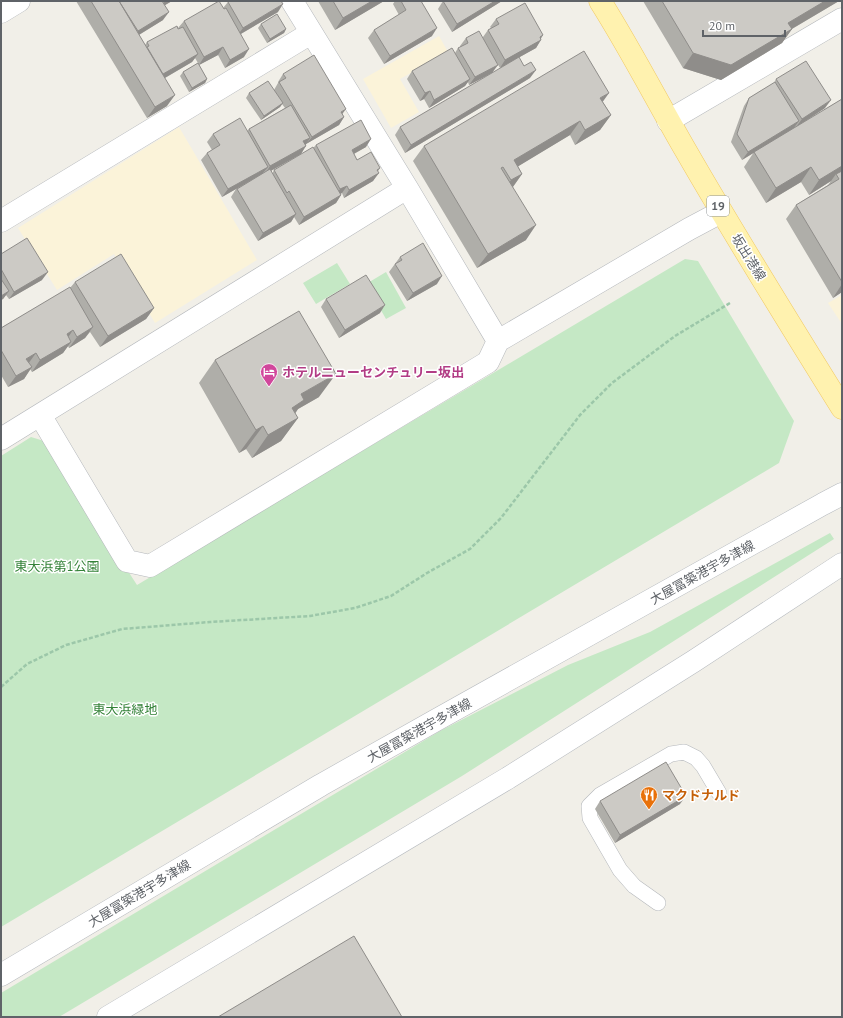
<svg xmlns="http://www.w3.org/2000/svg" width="843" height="1018" font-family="'PT Sans','Noto Sans JP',sans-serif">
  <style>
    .green { fill: #c5e8c5 }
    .sand { fill: #fbf3d9 }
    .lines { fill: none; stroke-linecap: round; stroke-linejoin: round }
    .lane-casing { stroke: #b5b8bc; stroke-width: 16 }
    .street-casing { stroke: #b5b8bc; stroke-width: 23 }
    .secondary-casing { stroke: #b6babf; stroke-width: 23 }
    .primary-casing { stroke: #f2c960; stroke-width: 23 }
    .path { stroke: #9cc7a9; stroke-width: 2.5; stroke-dasharray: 4 2; stroke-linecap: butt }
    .lane { stroke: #fff; stroke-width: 15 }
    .street { stroke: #fff; stroke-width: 22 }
    .secondary { stroke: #fff; stroke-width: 22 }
    .primary { stroke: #fff2af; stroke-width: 22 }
    .wall { fill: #afaea9 }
    .shaded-wall { fill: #8f8d8a }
    .building { fill: #cccac5; stroke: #8f8d8a }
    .labels { text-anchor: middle; stroke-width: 3; stroke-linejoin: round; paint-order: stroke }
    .shield { fill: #fff; stroke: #8f9295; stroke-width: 1 }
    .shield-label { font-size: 12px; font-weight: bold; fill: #5f6368 }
    .street-label { font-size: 13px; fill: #5f6368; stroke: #fff }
    .hotel-label { font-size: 13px; font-weight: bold; fill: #b23c85; stroke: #fff; text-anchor: start }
    .park-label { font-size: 13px; fill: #348238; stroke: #fff }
    .food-label { font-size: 13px; font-weight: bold; fill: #c56008; stroke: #fff; text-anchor: start }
  </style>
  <rect width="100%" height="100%" fill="#f1efe8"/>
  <path class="green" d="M685,259L698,261L794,421L779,463L1,927V456L31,437L44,441L137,585Z
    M337,263L350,284L316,304L303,283Z
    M386,272L406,308L386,319L366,284Z
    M830,533L834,539L462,776L59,1017H1V993L440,731L568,665L650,632Z"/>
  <path class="sand" d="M439,36L448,52L400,79L419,112L391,128L363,79Z
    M179,127L257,260L155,323L114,254L57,290L18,228Z
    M842,295V324L828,303Z"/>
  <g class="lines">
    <g class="lane-casing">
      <path id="lane" d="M658,903L634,886L620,870L590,818L589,806L600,795L671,754L684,752L696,758L703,766L719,793"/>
    </g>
    <g class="street-casing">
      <path id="street" d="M292,1L407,188L498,341
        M1,12L19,1
        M668,121L842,19
        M1,221L311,33
        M40,415L127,561L150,566L488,362L498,341L689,229L721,212
        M1,439L407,188"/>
    </g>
    <g class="secondary-casing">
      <path id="secondary" d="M1,975L321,785L438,719L823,504L842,494
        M108,1017L508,778L694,661L842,564"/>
    </g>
    <g class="primary-casing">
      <path id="primary" d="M600,1C631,50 657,101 686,151C736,238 789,323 842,408"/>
    </g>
    <path class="path" d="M1,687L27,664L66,645L122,629L210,622L310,616L355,608L391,596L427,573L470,549L501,518L580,415L612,383L675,336L730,303"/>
    <use href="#lane" class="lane"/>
    <use href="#street" class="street"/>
    <use href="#secondary" class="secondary"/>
    <use href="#primary" class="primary"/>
  </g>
  <path class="wall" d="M76,1H172L165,5L163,20L139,35L145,45L147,42L179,29L178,28L184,21L223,8L228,2L278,12L241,34L244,57L225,68L218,55L199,65L207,79L205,83L189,92L180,76L183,72L198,63L195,58L192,62L165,78L167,106L147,118Z
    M318,1H384L335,30Z
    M395,1H421L432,36L384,64L368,38L374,30L399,15L393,4Z
    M443,1H502L452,32L438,9Z
    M643,1H839L792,29L782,43L721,80L683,68Z
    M496,19L543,35L536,48L500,68L497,63L492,73L469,85L468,82L465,86L429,108L424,99L420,101L407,79L412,71L455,53L458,48L460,47V46L466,38L483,37L488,30L491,28L490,27Z
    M261,24L286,29L284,33L267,43L258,28Z
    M283,74L342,114L344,117L339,125L306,144L301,154L271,171L272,174L274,170L313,148L316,145L366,147L354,154L357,160L378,172L373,181L344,198L342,193L340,194L341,195L336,203L299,225L294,217L291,222L258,241L231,197L236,189L222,197L201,160L207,153L212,150L207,142L213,134L247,131L249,129L285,108L282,104L280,107L261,120L246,98L249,93L274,90L278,83V82Z
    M530,78L405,153L395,135L400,127Z
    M776,79L825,108L803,123L842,99V292L833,298L786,219L796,205L828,185L831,181L809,195L801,182L766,203L744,167L754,152L742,160L731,142L744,106L749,98L774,83Z
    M603,102L611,115L600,130L575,145L570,135L518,166L522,174L513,187L526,240L477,268L413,161L424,146Z
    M1,254L42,280L9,299L6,295L3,299L1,300Z
    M400,257L437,284L407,301L389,272Z
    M75,282L154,308L146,319L100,347L90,332L85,338L69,348L68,346L63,353L32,372L30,369L24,379L8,387L1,375V328L70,288Z
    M326,299L380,313L339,338L321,307Z
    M215,360L319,397L298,409L295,414L298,418L281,441L252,458L246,449L239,453L199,383Z
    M600,801L680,804L615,843L595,809Z"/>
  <path class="shaded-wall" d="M165,1H172L160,8Z
    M372,1H384L335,30L343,18Z
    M495,1H502L452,32L457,24Z
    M825,1H839L778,37L788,23Z
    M283,4L278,12L237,36L243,28Z
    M169,12L163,20L132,39L138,31Z
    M437,28L432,36L384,64L390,56Z
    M286,29L284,33L267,43L270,39Z
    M792,29L782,43L721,80L683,68L693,53Z
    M543,35L538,42L541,40L536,48L500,68L505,60Z
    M223,47L218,55L199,65L204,57Z
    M249,49L244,57L225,68L230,60Z
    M198,54L192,62L156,83L161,75Z
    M498,65L492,73L469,85L475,77Z
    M536,70L530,78L405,153L411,145Z
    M207,79L205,83L189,92L192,88Z
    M470,79L465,86L429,108L434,100Z
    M430,91L424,99L420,101L425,93Z
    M609,93L599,107L600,98Z
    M175,95L167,106L147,118L155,107Z
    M831,100L825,108L796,127L802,119Z
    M283,103L280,107L261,120L264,116Z
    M346,109L340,117L341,112Z
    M611,115L600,130L575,145L585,130Z
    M344,117L339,125L306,144L312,137Z
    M580,121L570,135L507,173L514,160Z
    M799,121L793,129L742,160L748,152Z
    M310,138L305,146L303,141Z
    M371,139L366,147L346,158L352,150Z
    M306,146L301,154L265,174L270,166Z
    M842,166V175L836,174L831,181L809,195L819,180Z
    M268,167L262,174L222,197L228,189Z
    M811,167L801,182L766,203L776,188Z
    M380,168L376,174L379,173L373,181L344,198L349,190Z
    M522,174L512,188L501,195L511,180Z
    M347,186L342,193L335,197L340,189Z
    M341,195L336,203L299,225L304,217Z
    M296,214L291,222L258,241L263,233Z
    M536,225L526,240L477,268L488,254Z
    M48,272L42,280L9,299L14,292Z
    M442,276L437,284L407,301L413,293Z
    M842,284V292L833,298Z
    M9,291L3,299L1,300V296Z
    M385,305L380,313L339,338L345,330Z
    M154,308L146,319L100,347L108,336Z
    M93,327L85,338L69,348L77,337Z
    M73,330L65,342L67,334Z
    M71,342L63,353L32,372L40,360Z
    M36,353L28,364L26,359Z
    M32,367L24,379L8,387L16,376Z
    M336,374L319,397L298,409L288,423L298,418L281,441L252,458L268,435L301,394Z
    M263,426L246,449L239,453L256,430Z
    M686,796L680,804L615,843L620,835Z"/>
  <path class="building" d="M91,1H119L175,95L155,107Z
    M119,1H162L169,12L138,31Z
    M219,1L224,9L226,8L249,49L230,60L223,47L204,57L184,21Z
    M229,1H281L283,4L243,28L228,2Z
    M333,1H372L343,18Z
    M401,1H421L437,28L390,56L374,30L406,10Z
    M443,1H495L457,24Z
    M662,1H825L788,23L792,29L731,65L693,53Z
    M525,3L543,35L540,37L541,40L505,60L488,30L499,24L496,19Z
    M277,14L286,29L270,39L261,24Z
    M177,26L178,29L183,27L198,54L163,74L147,47L149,46L147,42Z
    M479,31L498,65L475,77L458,48L468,43L466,38Z
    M452,48L470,79L434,100L430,91L425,93L412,71Z
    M584,51L609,93L600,98L611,115L585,130L580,121L514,160L522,174L511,180L503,167L501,168L536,225L488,254L424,146Z
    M314,55L346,109L341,112L344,117L312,137L279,82L286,78L283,74Z
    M519,57L524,66L531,62L536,70L411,145L400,127Z
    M806,61L831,100L802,119L776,79Z
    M198,63L207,79L192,88L183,72Z
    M268,81L283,103L264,116L249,93Z
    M775,82L799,121L748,152L737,134L749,98Z
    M842,99V166L819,180L811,167L776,188L754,152Z
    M291,105L310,138L303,141L306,146L270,166L249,129Z
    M240,118L268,167L228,189L207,153L220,145L213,134Z
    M361,120L371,139L352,150L357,160L371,152L380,168L377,170L379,173L349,190L347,186L340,189L316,145Z
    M313,147L341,195L304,217L289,191L287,193L274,170Z
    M270,169L296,214L263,233L237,189Z
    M842,171V282L796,205L839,179L836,174Z
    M27,238L48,272L14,292L1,269V254Z
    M423,243L442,276L413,293L395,264L402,260L400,257Z
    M121,254L154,308L108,336L75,282Z
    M366,275L385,305L345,330L326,299Z
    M1,279L9,291L1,296Z
    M70,287L93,327L77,337L73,330L67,334L71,342L40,360L36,353L26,359L32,367L16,376L1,350V328Z
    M299,311L336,374L301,394L304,400L292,408L298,418L268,435L263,426L256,430L215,360Z
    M666,762L686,796L620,835L600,801Z
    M354,936L402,1017H218Z"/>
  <defs>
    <g id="hotel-pin" transform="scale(0.9)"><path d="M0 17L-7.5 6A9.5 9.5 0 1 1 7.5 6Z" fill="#d1479c" stroke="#fff"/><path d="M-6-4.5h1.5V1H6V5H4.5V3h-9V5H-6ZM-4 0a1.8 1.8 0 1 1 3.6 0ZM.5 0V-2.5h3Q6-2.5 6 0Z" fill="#fff"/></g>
    <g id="restaurant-pin" transform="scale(0.9)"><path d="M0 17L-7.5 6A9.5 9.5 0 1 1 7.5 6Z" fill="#e8710a" stroke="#fff"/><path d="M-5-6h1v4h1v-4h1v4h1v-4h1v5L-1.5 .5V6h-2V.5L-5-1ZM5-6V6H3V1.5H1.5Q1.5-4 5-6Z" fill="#fff"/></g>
  </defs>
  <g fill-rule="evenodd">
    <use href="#hotel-pin" x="269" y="372"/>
    <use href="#restaurant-pin" x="649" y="795"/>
  </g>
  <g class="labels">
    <rect class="shield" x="707" y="196" width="22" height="20" rx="3"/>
    <g class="shield-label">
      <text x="718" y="210">19</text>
    </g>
    <g class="street-label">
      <text transform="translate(749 257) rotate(58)" y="5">坂出港線</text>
      <text transform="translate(702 572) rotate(-29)" y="5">大屋冨築港宇多津線</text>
      <text transform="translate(419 730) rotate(-29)" y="5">大屋冨築港宇多津線</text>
      <text transform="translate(139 893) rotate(-31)" y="5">大屋冨築港宇多津線</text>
    </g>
    <g class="hotel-label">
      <text x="282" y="377">ホテルニューセンチュリー坂出</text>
    </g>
    <g class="park-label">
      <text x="57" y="571">東大浜第1公園</text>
      <text x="125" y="714">東大浜緑地</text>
    </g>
    <g class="food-label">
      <text x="662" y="800">マクドナルド</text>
    </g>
  </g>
  <rect width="843" height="1018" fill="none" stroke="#5f6368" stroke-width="4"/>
  <path d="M703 30v6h82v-6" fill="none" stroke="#5f6368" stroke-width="2"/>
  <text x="709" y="30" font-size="12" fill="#5f6368" stroke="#ffffff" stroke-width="3" paint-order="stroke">20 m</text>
</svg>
